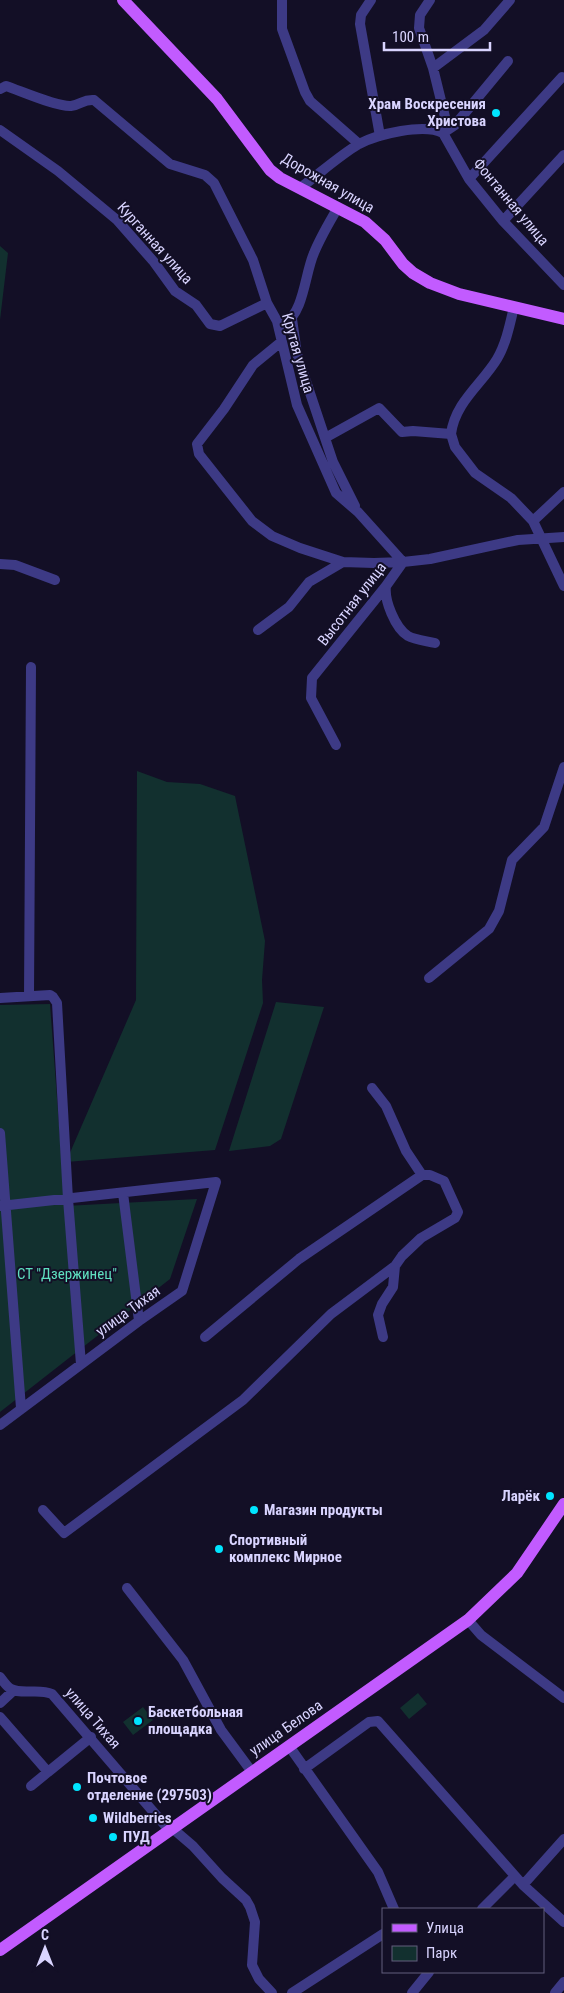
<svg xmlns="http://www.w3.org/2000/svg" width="564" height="1993" font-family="'Roboto Condensed',sans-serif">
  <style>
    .green { fill: #12302f }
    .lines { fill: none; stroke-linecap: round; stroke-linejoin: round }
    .minor { stroke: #3d3a85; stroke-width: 10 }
    .major { stroke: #c25bff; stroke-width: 12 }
    .poi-dot { fill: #00e5ff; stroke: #130f26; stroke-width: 2 }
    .labels { text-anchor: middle; stroke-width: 4; stroke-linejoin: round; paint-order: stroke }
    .poi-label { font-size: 15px; font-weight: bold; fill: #d9d4ff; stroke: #130f26; text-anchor: start }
    .street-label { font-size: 15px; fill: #d9d4ff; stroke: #130f26 }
    .park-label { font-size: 15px; fill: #5fe0c0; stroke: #130f26 }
  </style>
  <rect width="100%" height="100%" fill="#130f26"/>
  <path class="green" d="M0,246L8,253L0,320Z
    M137,771L167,782L200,784L235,796L265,941L262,980L263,1003L215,1150L66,1162L136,1000Z
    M276,1002L324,1007L281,1139L270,1146L229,1151Z
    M50,1004L65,1206L197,1199L170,1279L0,1412V1005Z
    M418,1693L427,1704L409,1719L400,1708Z
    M143,1707L153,1720L133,1735L123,1722Z"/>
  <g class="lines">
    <path class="minor" d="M282,0V29L305,92L310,101L359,144
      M371,0L361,15L360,24L380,136
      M430,0L420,15L419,28L433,68L446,121L443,133
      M433,68L484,30L510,0
      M0,89L6,86C21,91 57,107 71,106C81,105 83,99 94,100L170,164L205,175L214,183L253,260L267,303L277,321L297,405L336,493L358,512L403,562L430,559L518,540L564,537
      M0,130L58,171L117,220L154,262L175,291L196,305L210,324L220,326L267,303
      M443,133L469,179L503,221L564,285
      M443,133L455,125L508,61
      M469,179L562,77
      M300,188C318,175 340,155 359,144C378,134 424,123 443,133
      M503,221L564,155
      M292,319L297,354L333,462L355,506
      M277,321L285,323C304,312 305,273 314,253C320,238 329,223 337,209
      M281,342L253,365L224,409L197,444L199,454L252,521L272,536L300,548L343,562L374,563L403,562
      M451,434C455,402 482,384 497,359C506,344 510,324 514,307
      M325,438L379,408L402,432L413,431L451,434L455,447L475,473L511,498L533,521L564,586
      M533,521L564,492
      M0,564L15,565L55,580
      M386,586C384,600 395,628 408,636C415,640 427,641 435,643
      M258,630L289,607L309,582L343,562
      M336,745L311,698L312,678L386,586L403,562
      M429,978L489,929L499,911L512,860L544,827L564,767
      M29,996L31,667
      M0,998L50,995L53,997L57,1003L68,1199L81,1364
      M372,1088L386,1106L406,1151L422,1175H430L444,1181L458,1212L455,1218L421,1238L402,1256L395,1266L393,1287L382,1304L378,1315L383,1337
      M0,1133L21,1408
      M123,1193L139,1321
      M0,1206L216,1182L182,1291L139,1321L0,1425
      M205,1337L299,1259L422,1175
      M43,1510L64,1533L243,1400L331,1314L395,1266
      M127,1588L183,1660L221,1730L252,1772
      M468,1620L481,1635L564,1698
      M0,1677C3,1681 7,1687 11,1689C22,1695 39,1688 52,1694L169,1830
      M0,1703L14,1690
      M0,1717L48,1772L91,1737
      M289,1746L378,1872L394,1909
      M304,1769L369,1722L378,1721L523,1885L564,1922
      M31,1786L48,1772
      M172,1828L193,1846L222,1878L246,1900L250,1907L255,1922L252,1965L259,1979L272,1993
      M523,1885L564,1839
      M482,1909L515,1876
      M292,1993L383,1934
      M412,1993L429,1972
      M555,1993L564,1982"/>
    <path class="major" d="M123,0L217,99L270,170L280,178L365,222L385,240L403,264L413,273L430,283L459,294L564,319
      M0,1950L468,1620L517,1573L564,1504"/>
  </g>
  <g class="poi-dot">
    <circle cx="496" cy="113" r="5"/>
    <circle cx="550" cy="1496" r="5"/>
    <circle cx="254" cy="1510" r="5"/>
    <circle cx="219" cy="1549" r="5"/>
    <circle cx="138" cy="1721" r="5"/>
    <circle cx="77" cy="1787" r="5"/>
    <circle cx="93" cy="1818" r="5"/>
    <circle cx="113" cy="1837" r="5"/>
  </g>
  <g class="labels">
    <g class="poi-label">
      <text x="486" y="109" text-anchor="end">Храм Воскресения<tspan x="486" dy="17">Христова</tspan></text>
      <text x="540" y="1501" text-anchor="end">Ларёк</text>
      <text x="264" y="1515">Магазин продукты</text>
      <text x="229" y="1545">Спортивный<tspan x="229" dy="17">комплекс Мирное</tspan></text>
      <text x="148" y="1717">Баскетбольная<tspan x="148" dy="17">площадка</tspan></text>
      <text x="87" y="1783">Почтовое<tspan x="87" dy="17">отделение (297503)</tspan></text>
      <text x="103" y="1823">Wildberries</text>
      <text x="123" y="1842">ПУД</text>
    </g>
    <g class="street-label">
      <text transform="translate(328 183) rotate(30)" y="5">Дорожная улица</text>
      <text transform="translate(511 202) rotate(50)" y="5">Фонтанная улица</text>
      <text transform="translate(155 243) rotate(48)" y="5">Курганная улица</text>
      <text transform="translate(298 353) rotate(74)" y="5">Крутая улица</text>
      <text transform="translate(352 604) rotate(-52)" y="5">Высотная улица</text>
      <text transform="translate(128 1311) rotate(-36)" y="5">улица Тихая</text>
      <text transform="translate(93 1718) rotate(49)" y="5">улица Тихая</text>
      <text transform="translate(286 1728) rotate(-35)" y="5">улица Белова</text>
    </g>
    <g class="park-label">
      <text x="67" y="1279">СТ "Дзержинец"</text>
    </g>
  </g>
  <rect x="382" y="1908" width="162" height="65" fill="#130f26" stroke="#625e7d"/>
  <rect x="392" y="1924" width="25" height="8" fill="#c25bff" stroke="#625e7d"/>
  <text x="426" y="1933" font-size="15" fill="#d9d4ff">Улица</text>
  <rect x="392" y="1946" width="25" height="15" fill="#12302f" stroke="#625e7d"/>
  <text x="426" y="1958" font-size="15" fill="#d9d4ff">Парк</text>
  <g transform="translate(45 1948)" stroke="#130f26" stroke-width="4" paint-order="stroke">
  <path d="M0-4L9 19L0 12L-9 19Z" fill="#d9d4ff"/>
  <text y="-8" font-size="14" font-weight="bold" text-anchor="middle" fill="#d9d4ff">С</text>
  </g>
  <path d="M384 42v8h106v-8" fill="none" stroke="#d9d4ff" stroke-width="2.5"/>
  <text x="392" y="42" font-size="15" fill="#d9d4ff" stroke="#130f26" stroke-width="4" paint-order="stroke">100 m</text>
</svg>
